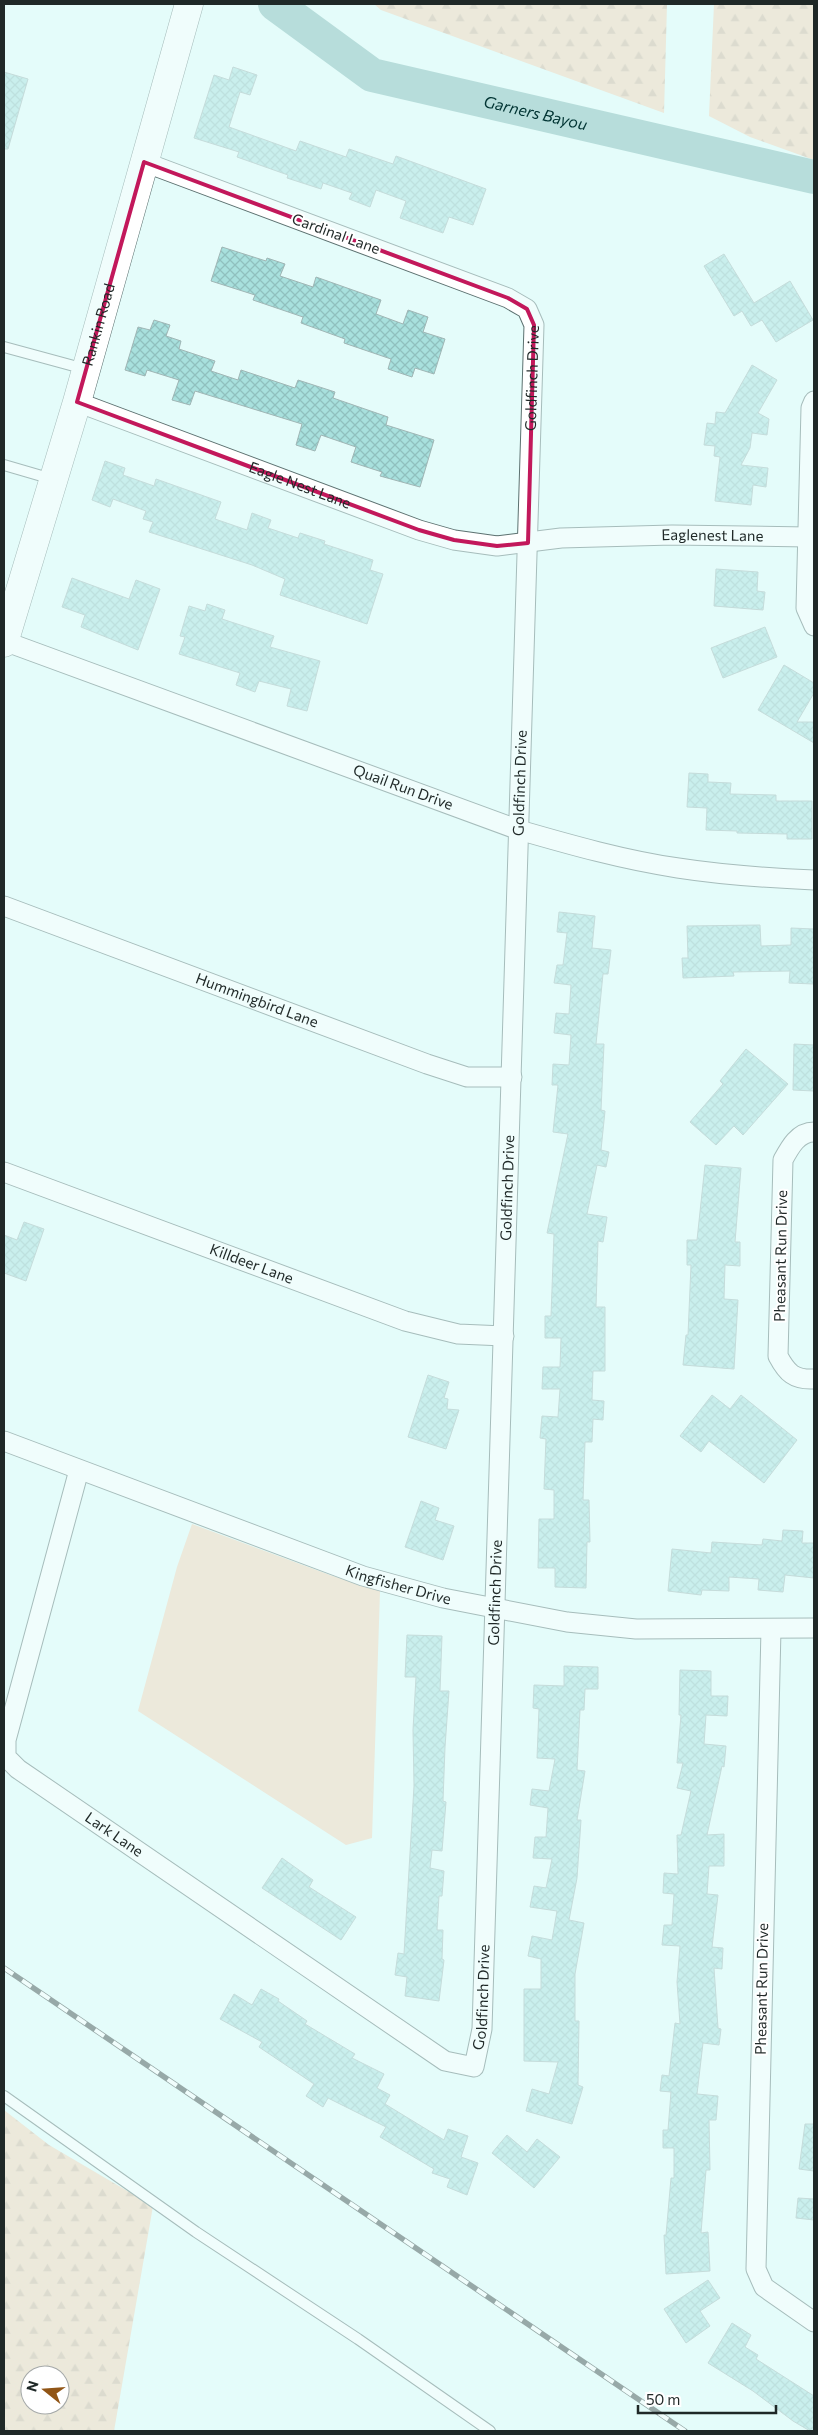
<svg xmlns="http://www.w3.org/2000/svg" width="818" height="2435" font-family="Commissioner,sans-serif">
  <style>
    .forest { fill: url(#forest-firs); fill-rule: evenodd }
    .green { fill: #f5d2b5 }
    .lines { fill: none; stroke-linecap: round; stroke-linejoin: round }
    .river { stroke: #81b8b5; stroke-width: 34 }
    .building { fill: url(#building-cross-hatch); stroke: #a0b6b5 }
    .lane-casing { stroke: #5c7170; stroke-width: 12 }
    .street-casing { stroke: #5c7170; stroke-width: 21 }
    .secondary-casing { stroke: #5c7170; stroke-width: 29 }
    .lane { stroke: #fff; stroke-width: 10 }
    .street { stroke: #fff; stroke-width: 19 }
    .secondary { stroke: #fff; stroke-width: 28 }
    .rail-casing { stroke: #3b4645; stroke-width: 5.5 }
    .rail { stroke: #fff; stroke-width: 4; stroke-dasharray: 11; stroke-linecap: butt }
    .marked { fill: none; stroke: #c2185b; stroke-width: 4; stroke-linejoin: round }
    .labels { text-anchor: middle; stroke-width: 4; stroke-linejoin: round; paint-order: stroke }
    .street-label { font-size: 15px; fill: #1f2827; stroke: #fff }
    .water-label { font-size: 16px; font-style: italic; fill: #003433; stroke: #fff }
  </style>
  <defs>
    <pattern id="forest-firs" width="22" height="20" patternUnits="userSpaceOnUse" patternTransform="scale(1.25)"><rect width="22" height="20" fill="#f5d2b5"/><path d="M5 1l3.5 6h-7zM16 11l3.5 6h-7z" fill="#d2b49c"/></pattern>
    <pattern id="building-cross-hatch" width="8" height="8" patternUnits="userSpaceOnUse" patternTransform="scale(1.25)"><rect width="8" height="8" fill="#a8e0dd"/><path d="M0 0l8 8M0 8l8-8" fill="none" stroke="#90c0be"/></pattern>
  </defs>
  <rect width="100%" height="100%" fill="#e4fcfa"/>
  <path class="forest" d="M374,4H667L664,113L381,10Z
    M714,4H814V160L750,137L709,116Z
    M4,2110L49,2145L153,2206L114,2431H4ZM30,2375H60V2405H30Z"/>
  <path class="green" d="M192,1524L330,1575L380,1591L372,1838L346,1845L138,1711L177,1567Z"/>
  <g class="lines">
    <path class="river" id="s1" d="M275,4L372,75L814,177"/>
  </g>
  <path class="building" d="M233,67L257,75L250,95L240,92L229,127L296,151L300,141L346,157L349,149L393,164L396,156L486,189L473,225L449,217L443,233L400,218L406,201L376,190L370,207L349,199L352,193L323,183L321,189L287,178L288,175L237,157L239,152L194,138L214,75L229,80Z
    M4,72L28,79L8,149H4Z
    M222,247L266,261L267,258L285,264L280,276L313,287L316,277L381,300L376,314L403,324L408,310L428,317L423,332L445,339L434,374L415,368L412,377L388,369L391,359L344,343L345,339L301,323L303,317L253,300L255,295L211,281Z
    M724,254L754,303L790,281L813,320L776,342L762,320L751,326L742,311L734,316L704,266Z
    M154,320L170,325L166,336L181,341L179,349L215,361L211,371L238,380L241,370L295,388L298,380L335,392L333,398L388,417L386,425L434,440L420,487L380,476L382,472L351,462L356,447L321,435L315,451L296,445L302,424L195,391L190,405L172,400L179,380L147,370L145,376L125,370L138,327L150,330Z
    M752,365L777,380L758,413L769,419L767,435L752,433L750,448L741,465L768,468L766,487L753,485L751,505L715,501L720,457L714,456L715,446L704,445L707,423L715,424L716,412L725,413Z
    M105,461L125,468L123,475L154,486L156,479L221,502L215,519L247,530L252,513L271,520L268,528L298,538L300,533L325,541L324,544L373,560L370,570L383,574L367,624L280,595L285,579L252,565L149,532L153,522L143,519L146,511L113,499L110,507L92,500Z
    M716,569L758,572L757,591L765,592L763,610L714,606Z
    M72,578L129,599L136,580L160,589L138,650L81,627L85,615L62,607Z
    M207,604L225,610L222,619L274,636L270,647L320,661L307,711L287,706L291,689L259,681L255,692L236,685L240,673L179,654L185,637L180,636L189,606L205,611Z
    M765,627L777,657L723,678L711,648Z
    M784,665L814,683V693L797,722H814V743L758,710Z
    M689,773L708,774V782L731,783L730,794L776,795V801H812V839H787V834L737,833V831L706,830L707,808L687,807Z
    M559,912L595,916L592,948L611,950L608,974H603L596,1044H604L601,1110L605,1111L601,1150L609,1152L606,1167L597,1165L587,1214L607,1217L603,1242L598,1241L596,1307H605V1371H593L592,1400L604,1401L603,1420L593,1419L592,1442H585L583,1500H589L590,1542H587L586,1588L555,1587V1568H538L539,1519H554V1490L544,1489L546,1439L540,1438L542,1416L558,1417L560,1389H542L543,1367H560L561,1338H545V1316H551L554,1234L547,1233L568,1134L553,1132L558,1085H552L553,1064L569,1065L571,1035L554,1033L556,1013L569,1014L571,985L554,983L557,965H563L567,933L557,932Z
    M760,925L761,946L791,945V928L814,929V984L789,983L790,971L733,972L734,976L683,978L682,958H688L687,926Z
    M794,1044L814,1045V1091L793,1090Z
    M746,1049L788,1084L743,1135L734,1126L716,1145L690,1122L723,1084L720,1081Z
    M705,1165L741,1168L735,1242H740V1266L725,1265L724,1299L738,1300L734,1369L683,1365L686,1335H688L691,1265H687V1240H697Z
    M24,1222L44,1229L26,1281L4,1273V1235L17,1240Z
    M428,1375L449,1382L444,1398L448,1399L447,1409L459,1410L446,1449L408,1437Z
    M712,1395L730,1409L741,1395L797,1440L764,1483L709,1441L701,1452L680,1436Z
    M421,1501L439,1508L435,1520L454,1526L443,1560L405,1547Z
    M783,1530L803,1531L802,1543H814V1578L785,1575L783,1592L758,1590L759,1579L729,1577V1591L702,1590L701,1595L668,1591L672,1549L711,1553L712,1542L762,1545L763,1539L782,1541Z
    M407,1635L442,1636L440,1691H449L445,1747L443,1801L446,1802L442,1851L432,1850L430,1868L444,1871L442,1896H439L437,1930H443L442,1959L444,1960L439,2001L405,1996L407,1977L395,1975L398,1953L404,1954L414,1786L413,1730L416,1677H405Z
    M564,1666L598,1667V1689H585L584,1710H580L577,1770L585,1771L577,1820H581L577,1878L569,1920L584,1923L575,1974V2021H579L578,2085L583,2087L572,2124L526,2111L532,2089L549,2094L558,2062L524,2061V1989H541V1959L528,1956L532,1936L552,1940L557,1911L530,1907L534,1886L546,1888L552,1859L533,1858L535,1837H546L548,1808L530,1805L532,1789L549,1791L555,1759L537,1758L539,1709L533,1708L534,1685L564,1686Z
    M680,1670L711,1671V1696H728L727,1716L706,1715L704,1744L726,1746L724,1767L722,1766L707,1835L724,1834V1866H709L707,1894L718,1895L712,1947L723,1948L722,1969L714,1968L718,2028L721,2029L719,2045L703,2043L697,2094L718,2096L716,2120H709L710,2170H706L701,2233L708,2232L710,2271L666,2274L664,2235H666L671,2178H674V2148H663V2130H668L671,2092L660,2091L662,2075L669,2076L675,2023L680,2024L677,1982L680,1946L662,1945L664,1925H672L674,1894L663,1893L664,1873L678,1874L677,1835H681L691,1791L677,1788L683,1763H677L681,1715H679Z
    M282,1858L313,1880L309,1887L356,1917L341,1940L262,1888Z
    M261,1989L279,1999L278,2001L307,2021L305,2024L355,2054L352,2058L384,2074L377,2088L390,2095L385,2104L444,2140L448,2129L468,2136L461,2157L478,2163L467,2195L447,2187L450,2179L432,2173L434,2169L380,2137L386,2127L328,2098L323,2107L306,2096L314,2084L259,2047L262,2042L220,2019L234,1994L252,2005Z
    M805,2124H814V2171L799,2169Z
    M507,2135L527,2152L537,2139L560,2157L534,2188L492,2153Z
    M798,2198L814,2199V2220L796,2218Z
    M708,2280L720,2298L700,2311L710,2326L686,2343L664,2309Z
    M732,2323L751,2335L745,2347L758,2355L756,2359L814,2396V2431H810L793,2421L753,2391L708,2363Z"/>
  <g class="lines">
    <g class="lane-casing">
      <path id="lane" d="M4,347L85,369
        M4,465L52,479
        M4,2096L196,2232L358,2339L490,2431"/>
    </g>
    <g class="street-casing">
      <g id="street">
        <path d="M814,401L811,408L806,608L814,626"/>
        <path id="s2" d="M77,402L419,530L454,540L497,546L561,538L672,535L808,537"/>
        <path id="s3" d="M4,641L519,830C571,845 624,860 678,868C723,875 768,878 814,880"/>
        <path id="s4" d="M4,906L427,1064L467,1077H512"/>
        <path d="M814,1132C798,1132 790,1147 783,1160L778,1356C787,1373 794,1380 814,1379"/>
        <path id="s5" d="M4,1172L405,1321L458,1334L504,1336"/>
        <path id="s6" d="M4,1441L363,1576L443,1598L567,1622L636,1629L814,1628"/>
        <path id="s7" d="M79,1470L6,1740V1757L18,1769L445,2061L474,2067L482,2029L534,325L527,309L508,298L144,162"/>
        <path d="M771,1629L756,2269L764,2287L814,2322"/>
      </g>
    </g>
    <g class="secondary-casing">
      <g id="secondary">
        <path id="s8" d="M4,643L77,402L189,4"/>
      </g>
    </g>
    <use href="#lane" class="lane"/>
    <use href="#street" class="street"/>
    <use href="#secondary" class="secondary"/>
    <g class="rail-casing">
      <path id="rail" d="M4,1968L685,2431"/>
    </g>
    <use href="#rail" class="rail"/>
  </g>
  <path d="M0 0H818V2435H0ZM144,162L508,298L527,309L534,325L528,543L497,546L454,540L419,530L77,402Z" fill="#e4fcfa" fill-opacity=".55" fill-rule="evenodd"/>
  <path class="marked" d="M144,162L508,298L527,309L534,325L528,543L497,546L454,540L419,530L77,402Z"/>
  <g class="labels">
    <g class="street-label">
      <text transform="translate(336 234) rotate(20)" y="5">Cardinal Lane</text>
      <text dy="5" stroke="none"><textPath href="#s8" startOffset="332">Rankin Road</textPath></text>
      <text dy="5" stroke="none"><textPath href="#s7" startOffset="2551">Goldfinch Drive</textPath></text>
      <text dy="5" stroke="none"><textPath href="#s2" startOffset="238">Eagle Nest Lane</textPath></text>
      <text dy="5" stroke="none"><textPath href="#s2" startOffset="661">Eaglenest Lane</textPath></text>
      <text dy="5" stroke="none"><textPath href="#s7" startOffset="2146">Goldfinch Drive</textPath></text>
      <text dy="5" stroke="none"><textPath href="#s3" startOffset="425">Quail Run Drive</textPath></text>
      <text dy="5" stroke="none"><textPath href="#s4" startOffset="270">Hummingbird Lane</textPath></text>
      <text dy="5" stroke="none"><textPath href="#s7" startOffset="1741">Goldfinch Drive</textPath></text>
      <text transform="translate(781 1256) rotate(-89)" y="5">Pheasant Run Drive</text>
      <text dy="5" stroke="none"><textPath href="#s5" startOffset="264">Killdeer Lane</textPath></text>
      <text dy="5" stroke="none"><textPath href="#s6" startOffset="420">Kingfisher Drive</textPath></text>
      <text dy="5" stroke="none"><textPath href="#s7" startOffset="1336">Goldfinch Drive</textPath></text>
      <text dy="5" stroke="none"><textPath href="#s7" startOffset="430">Lark Lane</textPath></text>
      <text transform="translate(762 1989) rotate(-89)" y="5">Pheasant Run Drive</text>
      <text dy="5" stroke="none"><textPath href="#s7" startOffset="931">Goldfinch Drive</textPath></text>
    </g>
    <g class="water-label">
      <text dy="6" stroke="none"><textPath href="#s1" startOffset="288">Garners Bayou</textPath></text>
    </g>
  </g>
  <rect width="818" height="2435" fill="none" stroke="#1f2827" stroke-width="10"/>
  <g transform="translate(45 2390) rotate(287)"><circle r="24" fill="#ffffff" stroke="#a5a9a9"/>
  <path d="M0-4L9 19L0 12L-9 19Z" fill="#915516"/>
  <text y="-8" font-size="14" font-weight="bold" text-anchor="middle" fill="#1f2827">N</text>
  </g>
  <path d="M638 2405v8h138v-8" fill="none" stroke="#1f2827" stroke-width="2.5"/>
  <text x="646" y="2405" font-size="15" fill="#1f2827" stroke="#ffffff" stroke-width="4" paint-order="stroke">50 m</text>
</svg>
